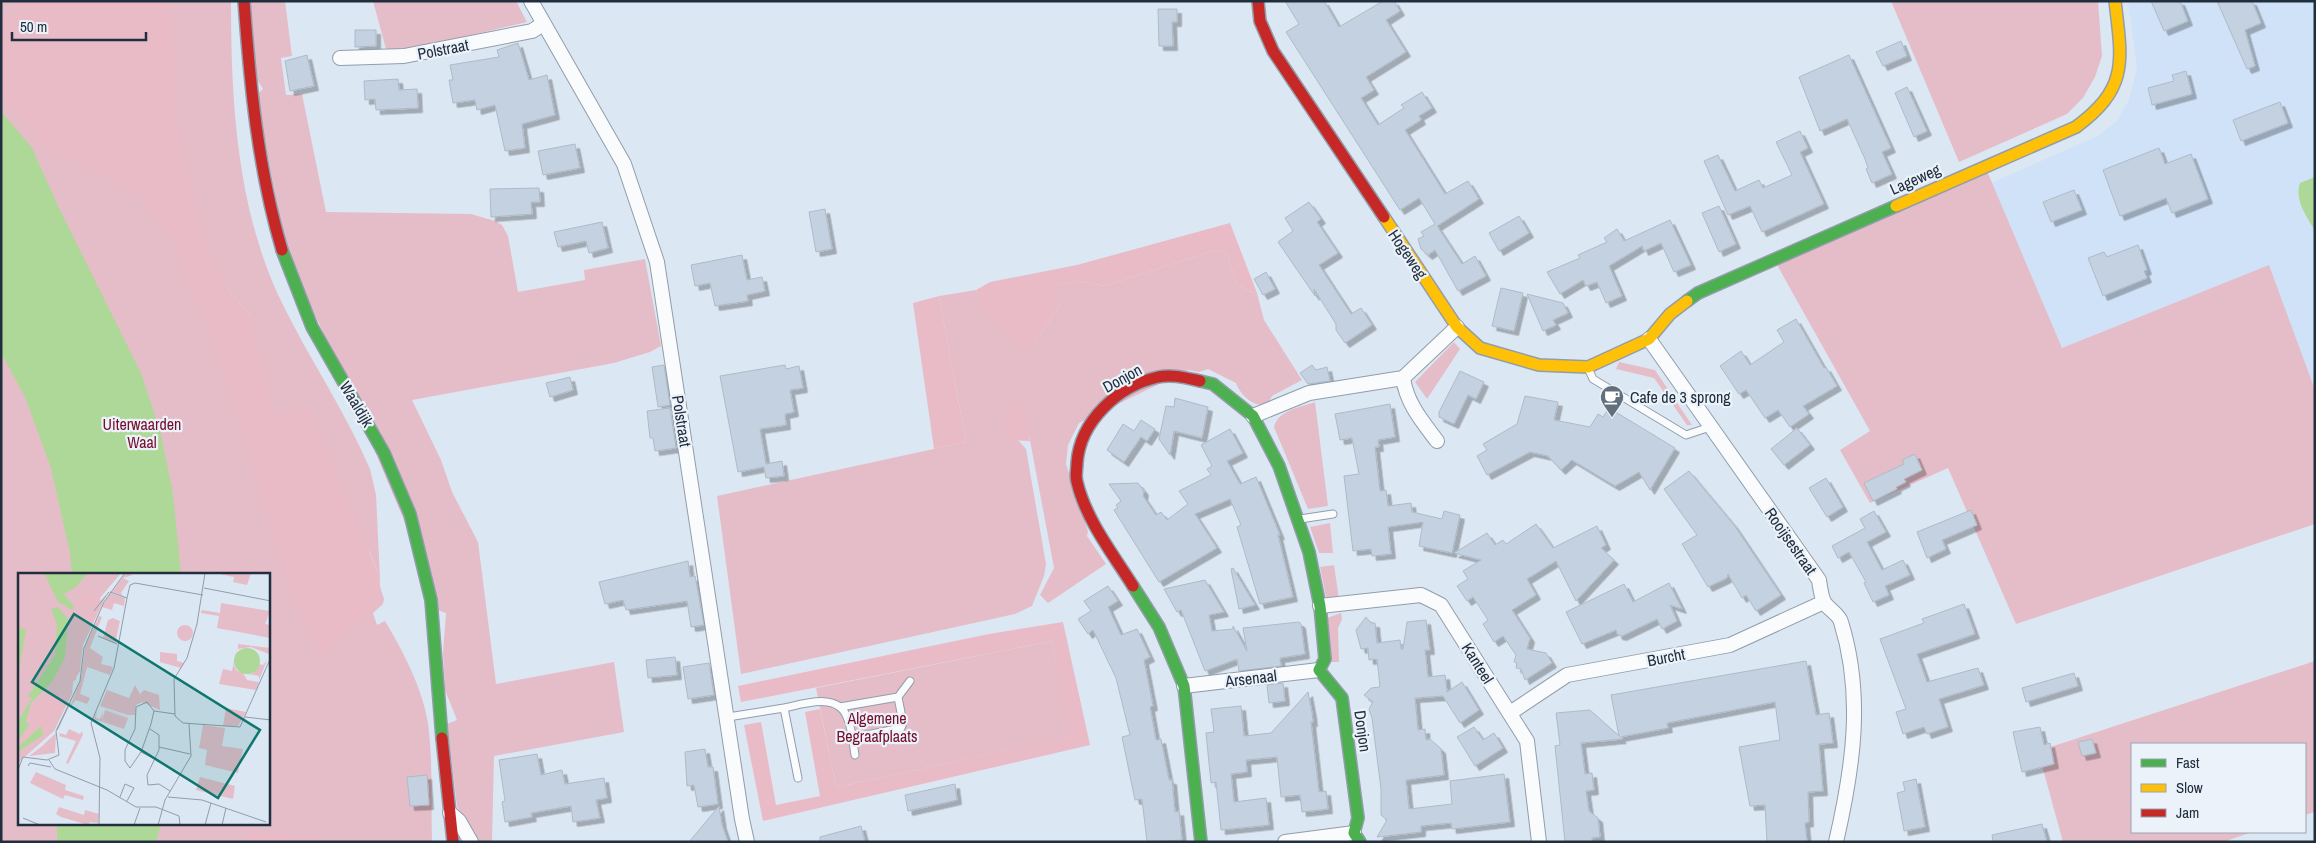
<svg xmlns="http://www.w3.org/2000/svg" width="2316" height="843" font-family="'Archivo Narrow',sans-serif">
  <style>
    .built { fill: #d0e2f7 }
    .green { fill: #e5bdc8; fill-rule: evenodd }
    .forest { fill: #e9bbc7 }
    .water { fill: #aed897 }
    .building { fill: #c4d1e1; stroke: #afbac7; filter: url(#shadow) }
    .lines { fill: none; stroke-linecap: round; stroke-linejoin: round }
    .lane-casing { stroke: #929daa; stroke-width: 9 }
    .street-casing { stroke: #929daa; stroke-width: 16 }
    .fast-casing { stroke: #929daa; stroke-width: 14 }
    .slow-casing { stroke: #929daa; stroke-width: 14 }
    .jam-casing { stroke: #929daa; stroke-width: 14 }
    .lane { stroke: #fafbfd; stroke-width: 7 }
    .street { stroke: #fafbfd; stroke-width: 14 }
    .fast { stroke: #4caf50; stroke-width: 11 }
    .slow { stroke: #ffc107; stroke-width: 11 }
    .jam { stroke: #c62828; stroke-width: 11 }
    .labels { text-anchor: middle; stroke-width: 4.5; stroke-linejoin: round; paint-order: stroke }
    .street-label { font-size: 16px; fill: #212e3d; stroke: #ebf2fa }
    .poi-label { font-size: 16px; fill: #212e3d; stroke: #ebf2fa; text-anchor: start }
    .park-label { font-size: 16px; fill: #760d2b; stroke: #ebf2fa }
    .inset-road { fill: none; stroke: #919dab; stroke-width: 1 }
    .view { fill: #0f766e; fill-opacity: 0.15; stroke: #0f766e; stroke-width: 2.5 }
    .inset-edge { fill: none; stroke: #212e3d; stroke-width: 2.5 }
  </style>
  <defs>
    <filter id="shadow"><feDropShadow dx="4.5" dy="4.5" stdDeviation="0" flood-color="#0004"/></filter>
  </defs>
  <rect width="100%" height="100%" fill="#dce7f4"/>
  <path class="built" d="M2128,1H2315V415L2057,355L1982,187L2098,136L2117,121L2129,100L2137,68Z"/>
  <path class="green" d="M1,1H231C231,104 237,215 285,309C312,363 346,413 370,469L376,495L380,578L368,548L384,599L383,604L373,613L377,625L385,621C403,651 422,687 428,723C433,762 431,803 432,842H1ZM224,280L230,292L251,316L246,332ZM19,574H269V824H19Z
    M249,1H285L292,56L281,58L286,95L302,94L326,212L471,214L495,221L502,225L508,236L518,292L585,280L584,270L645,259L661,346L650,352L614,363L412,400L441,460L452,492L478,542L496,684L614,662L624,732L494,756L492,842H475L457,806L447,724L457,720L445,690L443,653L446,613L437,610L435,594L339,366L287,256L256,95L263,89L254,75Z
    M373,1H516L527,22L413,49H386Z
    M1891,1H2098L2102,56L2095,77L2083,98L2067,114L1959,162Z
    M1987,171L2062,348L2269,265L2315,390V524L2016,624L1948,468L1870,503L1840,450L1870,431L1777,265Z
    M1215,250L1227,253L1236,283L1251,292L1257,293L1264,320L1302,380L1272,396L1268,404C1254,408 1241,396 1236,383L1208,369L1199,372L1188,370L1079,423L1068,445L1066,464L1088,531L1087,536L1106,564L1048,603L1040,595L1054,568L1029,435L1005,440H1018L1026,449L1046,564L1044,576L1032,606L1015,614L741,674L717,496L966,442L939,296L976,290L984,310L1035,342L1060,305L1051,286L1078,281L1105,286Z
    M1454,342L1460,349L1427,399L1415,382Z
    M1619,362L1655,370L1692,425H1687L1654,378L1616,369Z
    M1315,402L1328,506L1308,509L1274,427C1278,410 1301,407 1315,402Z
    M1330,523L1333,553H1319L1310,527Z
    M1334,565L1339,599L1326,597L1320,567Z
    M1341,613L1342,619L1338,628L1339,662H1328L1327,618Z
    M1052,641L1072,736L838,787L835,782L816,688Z
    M2315,661V812L2305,815V744H2132V832H2252L2223,842H2063L2038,751Z"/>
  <path class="forest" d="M20,1H172L177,120L185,166L208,248L230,292L251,316L275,415L310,409L380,578L379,599L374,611L336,640L322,659L292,594L216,351L199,308L186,285L177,251L144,200L91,170L44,148L1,101V15L19,11Z
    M1230,223L1257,293L1251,292L1236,283L1227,253L1215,250L1105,286L1078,281L1052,286L1060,305L1035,342L1020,346L984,312L976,290L990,282L1077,265Z
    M939,296L966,442L934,449L913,303Z
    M1016,403L1022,407L1030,441L1005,440C1006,426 1004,411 1016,403Z
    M1063,622L1090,745L763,821L744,725L761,722L776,805L820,796L805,712L820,709L835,782L838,787L1071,736L1052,641L741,702L738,686L989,634Z
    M251,830L344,842H244Z"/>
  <path class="water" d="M1,111L32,148L58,206L141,373L160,430L173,493L181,574H72L70,553L51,468L25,397L1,353Z
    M2315,177V231C2307,217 2294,200 2300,183Z
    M57,824H161L156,842H57Z"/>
  <path class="building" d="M1285,1H1324L1339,27L1383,1H1394L1400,11L1386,20L1406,52L1366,77L1374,90L1361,98L1378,125L1404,108L1401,105L1422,92L1432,108L1419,116L1421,120L1405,130L1445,194L1468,181L1479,199L1437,226L1462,264L1475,256L1486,276L1458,291L1435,250L1428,255L1421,249L1418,239L1424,236L1421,232L1435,224L1419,198L1400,210L1286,32L1299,24Z
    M2151,1H2180L2188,21L2164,31Z
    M2217,1H2252L2261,23L2245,30L2255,66L2247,69Z
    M1158,9H1177V22H1172L1173,46H1159Z
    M355,30H376V46L355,47Z
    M1901,41L1907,56L1883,66L1876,52Z
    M518,43L529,80L547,75L555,115L522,124L525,148L505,151L495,105L477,110L475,100L453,103L449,80H453L450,65L499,57L497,50Z
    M307,55L314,86L290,91L285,61Z
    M1849,55L1891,148L1882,152L1892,174L1872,183L1866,169L1868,168L1865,159L1847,119L1820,131L1799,77Z
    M2186,71L2192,94L2152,105L2148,88L2174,81L2172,75Z
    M398,79L399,90L417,89L418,108L376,110L375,99L365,100L364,81Z
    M1907,87L1927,131L1914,137L1895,93Z
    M2280,102L2288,123L2241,141L2233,120Z
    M1800,131L1808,148L1800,152L1824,204L1762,232L1750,206L1728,215L1704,161L1718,155L1735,191L1759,180L1763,188L1792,175L1776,142Z
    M575,144L580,168L543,175L538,151Z
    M2159,148L2165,164L2191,154L2208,199L2172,213L2166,198L2120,216L2103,170Z
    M539,188L540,202H531L532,214L491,217L490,189Z
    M2074,190L2082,210L2051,222L2043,202Z
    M1309,202L1321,219L1317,222L1338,253L1319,265L1351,314L1361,308L1372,325L1345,343L1336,330V324L1314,289L1315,296L1278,242L1293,231L1285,218Z
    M1719,206L1736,244L1719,252L1702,213Z
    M825,209L832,249L816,252L809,212Z
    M1519,216L1529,233L1499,251L1489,233Z
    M1670,220L1691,265L1674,272L1661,243L1644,251L1642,246L1609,266L1622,296L1606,303L1597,282L1586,286L1583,280L1560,294L1547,272L1580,258L1578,255L1607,242L1604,238L1617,229L1624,241Z
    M602,222L608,248L589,253L586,241L558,247L554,232Z
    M2138,245L2147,270L2144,271L2147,278L2103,296L2088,258L2104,252L2107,257Z
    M742,255L747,280L762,277L765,291L747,295L748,301L715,306L710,283L695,286L691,265Z
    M1266,272L1275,289L1263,295L1254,279Z
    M1501,288L1523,293L1514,331L1492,326Z
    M1527,294L1563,303L1568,313L1553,320L1556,325L1543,331Z
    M1796,319L1824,368L1826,367L1837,386L1803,406L1809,414L1790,427L1778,410L1765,418L1746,390L1739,394L1720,366L1741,351L1750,365L1784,342L1777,330Z
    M664,365L670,405L658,407L652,367Z
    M785,365L786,369L799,366L803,388L790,390L794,412L785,414L786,425L760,429L766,464L782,461L784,476L766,478L764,467L738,472L720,376Z
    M1312,365L1316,370L1327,367L1330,381L1308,384L1300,373Z
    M1460,371L1484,382L1476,399L1468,395L1454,424L1439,417V412Z
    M570,377L573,390L550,397L546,383Z
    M1525,396L1558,402L1554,420L1590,427L1598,414L1603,417L1609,408L1675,448L1650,490L1639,472L1615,486L1572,460L1561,470L1548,456L1530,452L1487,475L1477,456L1487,450L1483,444L1517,424Z
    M1175,398L1208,407L1202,438L1174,431L1170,455L1159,439L1166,406L1174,407Z
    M1390,404L1395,437L1378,440L1379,447H1375L1380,491L1386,490L1388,506L1411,503L1412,512L1442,519L1444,511L1460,515L1452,553L1419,546L1423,522L1388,527L1391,554L1372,556L1371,549L1353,551L1344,476L1359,474L1352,438L1340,440L1335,414Z
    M670,408L676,448L655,451L653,438H650L647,411Z
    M1141,420L1155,429L1147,441L1141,437L1124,462L1107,450L1123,424L1134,431Z
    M1797,428L1810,445L1784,465L1771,449Z
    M1230,429L1243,453L1227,461L1240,484L1256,477L1280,535H1278L1293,597L1260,604L1237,527L1241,525L1230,499L1195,514L1217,548L1159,582L1114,510L1118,508L1116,505L1121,501L1109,484L1138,483L1144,491L1143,496L1156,515L1161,512L1167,520L1188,504L1179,491L1211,475L1207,469L1212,466L1201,445Z
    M1915,454L1922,470L1904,479L1906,482L1896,487L1897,489L1873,501L1864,483L1904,464L1902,460Z
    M1689,471L1734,525L1781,595L1756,611L1746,595L1742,598L1728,574L1727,578L1708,587L1682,544L1697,535L1664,489Z
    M1826,478L1843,507L1827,517L1809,488Z
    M1971,510L1977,525L1942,540L1946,549L1927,558L1917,532Z
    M1874,511L1886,532L1867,542L1882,570L1903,560L1910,575L1885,586L1889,595L1873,602L1864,583L1866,582L1849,552L1838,558L1832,546L1865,528L1860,519Z
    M1536,524L1553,548L1597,526L1606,545L1601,548L1614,560L1576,601L1556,561L1527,579L1536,595L1512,610L1530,638L1527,649L1546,653L1552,663L1525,680L1521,669L1516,668L1517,663L1514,662L1516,655L1503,636L1494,642L1483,624L1488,620L1473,597L1467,601L1457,586L1468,579L1463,571L1481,560L1454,553L1487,533L1495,545L1503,540L1506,544Z
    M688,561L690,577L695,576L704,625L691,627L687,601L626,610L623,600L605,604L599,582Z
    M1233,568L1255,605L1239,609L1231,569Z
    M1205,580L1224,612L1209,615L1212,631L1233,629V626L1247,651L1243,628L1299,622L1301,624L1305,654L1280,658L1281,666L1239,671L1237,659L1205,671L1181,610L1177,612L1164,589Z
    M1669,583L1682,609L1670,605L1677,621L1662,629L1657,619L1622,636L1618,635L1616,630L1582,644L1566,612L1624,584L1633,602Z
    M1108,586L1118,601L1108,607L1121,635L1137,629L1150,657L1144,660L1153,706L1150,707L1156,740L1161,739L1169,780H1172L1175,812L1179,811L1182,840L1147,842L1142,799L1135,800L1122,737L1130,735L1116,678L1093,630L1088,634L1078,619L1091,611L1084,601Z
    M1964,604L1975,634L1917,654L1927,682L1978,668L1984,685L1939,699L1948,727L1927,734L1924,727L1903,734L1896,712L1906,709L1880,639L1924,623L1922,619Z
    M1366,617L1371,623H1375L1377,643L1400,640L1401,649H1403L1407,622L1426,620L1430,650H1425L1428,677L1445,675L1447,692L1462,682L1479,710L1460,723L1443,696L1415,698L1418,730L1425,729L1426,740L1430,739L1441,749L1444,775L1406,780L1409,809L1452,804L1450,781L1504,774L1510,822L1452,829L1451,823L1421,826V832L1377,837L1387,820L1381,815V789L1372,718L1369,709L1373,702L1364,695L1371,688L1380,687L1377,659L1369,660L1368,648L1361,649L1356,630Z
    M675,657L677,675L648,678L646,660Z
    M1806,661L1816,715L1829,713L1833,743L1819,744L1823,791L1808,792L1809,822L1805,823L1807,842H1767L1765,805L1750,806L1739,747L1780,740L1775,702L1667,723L1668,728L1620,737L1622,739L1581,743L1585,774L1592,773L1594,790L1586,791L1589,811L1598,818L1600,837L1592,838V842H1565L1555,746L1560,745L1556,713L1590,710L1619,736L1611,695Z
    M709,663L714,695L688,699L683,667Z
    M2074,673L2078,686L2026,702L2022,688Z
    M1283,683L1285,701L1269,703L1267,685Z
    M1308,692L1312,713L1313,722H1311L1319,792L1326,791L1328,809L1302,812L1300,795L1281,797L1277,757L1246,760L1247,772L1231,774L1234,802L1266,798L1269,825L1221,830L1216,782L1211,783L1206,733L1214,732L1211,709L1241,706L1244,736L1271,733Z
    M1474,727L1483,740L1494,733L1503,748L1475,766L1457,737Z
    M2040,727L2044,745L2050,743L2054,764L2022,772L2013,732Z
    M2092,739L2096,753L2082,756L2078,742Z
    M705,749L708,767H713L718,804L698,807L694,785L687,786L685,752Z
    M537,754L541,775L562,770L565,784L604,778L607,798L596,800L600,818L573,822L571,806L531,813L532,817L505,822L502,802L505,801L499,760Z
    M427,775L429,805L410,806L407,777Z
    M1916,779L1925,827L1904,831L1897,793L1905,791L1903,782Z
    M955,784L957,800L908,811L905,795Z
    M719,806L722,825L728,842H689Z
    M2042,824L2047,842H1993L1992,835Z
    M861,826L865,842H820V837Z"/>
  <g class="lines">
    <g class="lane-casing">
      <path id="lane" d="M1588,368L1593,379L1686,435L1710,427
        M1300,519L1333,514
        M840,707L898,697L910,681
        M784,708C803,704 838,692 847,717C852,728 853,743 855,755
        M728,717L784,708L798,778
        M852,738L901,728L903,723L898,697"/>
    </g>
    <g class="street-casing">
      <path id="street" d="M531,1L624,164L657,262L742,819L747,842
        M340,58L404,56L532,31L543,24
        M1649,339L1819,580C1820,586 1821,596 1824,602C1829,610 1839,614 1841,622C1864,696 1853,768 1836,842
        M1403,378C1407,404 1422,421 1437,441
        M1253,416L1309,393L1403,378L1457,327
        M1320,606L1421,595L1441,605L1527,741L1539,842
        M1184,686L1319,670
        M1510,713L1567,675L1730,645L1824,602
        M450,813L459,821L471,842
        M1285,842L1354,833"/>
    </g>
    <g class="fast-casing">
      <path id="fast" d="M282,250L312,327L384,453L410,514L431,600L442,738
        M1687,301L1698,293L1896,206
        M1200,381L1213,384L1253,416L1279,466L1309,552L1320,606L1325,659L1319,670L1342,698L1358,818L1354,833L1360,842
        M1133,586L1159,627L1184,686L1201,842"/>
    </g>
    <g class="slow-casing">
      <path id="slow" d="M1896,206L2076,127C2129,88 2122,61 2115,1
        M1384,217L1457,327L1480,348L1539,365L1588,367L1649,339L1670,314L1687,301"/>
    </g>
    <g class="jam-casing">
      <path id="jam" d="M244,1C250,85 258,169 282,250
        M1258,1L1260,21L1273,51L1384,217
        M1133,586C1113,554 1086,520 1077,482C1075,476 1077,470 1077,463C1080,421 1118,386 1158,377C1173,374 1186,378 1200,381
        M442,738L453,842"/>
    </g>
    <use href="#lane" class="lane"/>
    <use href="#street" class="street"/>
    <use href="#fast" class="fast"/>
    <use href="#slow" class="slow"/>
    <use href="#jam" class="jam"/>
  </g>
  <defs>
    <g id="cafe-pin" transform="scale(1.25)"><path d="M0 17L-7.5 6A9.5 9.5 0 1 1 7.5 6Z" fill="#626f7d" stroke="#ebf2fa"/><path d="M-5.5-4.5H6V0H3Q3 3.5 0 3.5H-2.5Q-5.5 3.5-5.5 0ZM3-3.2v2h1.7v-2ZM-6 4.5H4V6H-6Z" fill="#fff"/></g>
  </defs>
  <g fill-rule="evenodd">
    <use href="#cafe-pin" x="1612" y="397"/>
  </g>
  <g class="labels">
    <g class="street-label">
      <text transform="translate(443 49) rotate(-11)" y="6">Polstraat</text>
      <text transform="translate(1915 179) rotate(-24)" y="6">Lageweg</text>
      <text transform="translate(1408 254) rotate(56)" y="6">Hogeweg</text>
      <text transform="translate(1122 378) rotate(-29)" y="6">Donjon</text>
      <text transform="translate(357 404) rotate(59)" y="6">Waaldijk</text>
      <text transform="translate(682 421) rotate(81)" y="6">Polstraat</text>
      <text transform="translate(1791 541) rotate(55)" y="6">Rooijsestraat</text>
      <text transform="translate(1666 657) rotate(-11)" y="6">Burcht</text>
      <text transform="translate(1478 663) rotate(58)" y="6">Kanteel</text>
      <text transform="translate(1251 678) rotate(-7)" y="6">Arsenaal</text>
      <text transform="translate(1363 731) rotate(82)" y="6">Donjon</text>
    </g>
    <g class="poi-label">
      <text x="1630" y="403">Cafe de 3 sprong</text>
    </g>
    <g class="park-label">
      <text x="142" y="430">Uiterwaarden<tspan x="142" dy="18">Waal</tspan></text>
      <text x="877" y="724">Algemene<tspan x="877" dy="18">Begraafplaats</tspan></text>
    </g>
  </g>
  <g transform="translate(18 573)">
    <rect width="252" height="252" fill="#dce7f4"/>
    <path d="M0,0H103L82,25V28L89,21L65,72L62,98L55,109L54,121L36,158L0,190ZM108,0L115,2L105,5L111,8L103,20L105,23L94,19ZM197,0H233L229,12L215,9L216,4ZM92,20L107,25L106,33L96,30L94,37L84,34ZM203,30L252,38L247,51L252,52V65L199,55L201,43L183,40L184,37L202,40ZM81,43L84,44L72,75L85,84L83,91L95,94L92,102L69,94L62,121L72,125L69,131L58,127L52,134L63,105L67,74ZM95,45L102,48L97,70L85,65L90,47ZM159 60a8 8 0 1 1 16 0a8 8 0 1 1-16 0ZM219,75L216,93L219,98L234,101L241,91L245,92L249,87L241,107V103L225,100L229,107L241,109L238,117L201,111L205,96L214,98ZM142,79L159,81V88L166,90L163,95L142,89ZM117,112L122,121L126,117L141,122L142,137L124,129L118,132L117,142H110L82,133L89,117L111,125ZM208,135L228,139L220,153H205ZM87,137L108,145L105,154L84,147ZM185,152L207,155L204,173L225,176L220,200L187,192L189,177L181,175ZM51,156L62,161L64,158L65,162L50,191L48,190L58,168L41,163L42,160L48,162ZM38,160L37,180L11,183L23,174ZM18,199L48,212L47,217L66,223L65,227L47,222L45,226L12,210ZM182,204L217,213L215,226L178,217ZM41,234L66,242L67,237L81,241L80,250L72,249L70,252L43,244L38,241Z" fill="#e5bdc8"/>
    <path d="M81,18L75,32L58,34L63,22ZM77,38L61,69L58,107L49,110L58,70L51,46L60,40ZM1,50L11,54V61L0,108L8,58L0,53ZM220,71L252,75V78L251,81L233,74L220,76ZM35,121L42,127L41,136L35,134L40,140L33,151L25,162L23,154L0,174V168L11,152L8,148L12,137ZM81,133L110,145L106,156L76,146L79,137L78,145L82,146L85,139L84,147L105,154L108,145Z" fill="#e9bbc7"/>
    <path d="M26,0H70L58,14L46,21L56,33L55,37L40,29ZM40,34L50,46L47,84L34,109L13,130L8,148L11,152L0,168V148L14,125L10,123L37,82L39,52L33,36ZM0,53L8,57L0,103ZM216 88a13 13 0 1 1 26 0a13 13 0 1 1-26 0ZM23,153L25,162L0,179V174Z" fill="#aed897"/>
    <path class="inset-road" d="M187,0L179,51L169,85L156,106L157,143L165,150L222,154L253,84M186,15L253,28M109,25L112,12L117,10L185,22M76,38L91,19M80,63L99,71M129,129L136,138L133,151L123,179L112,195L107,188V177L117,156L118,134ZM136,138L157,141M227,144L253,147M132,156L141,162V177L129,202L130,212L141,211L152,218M39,157L52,130M38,158L62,108L66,75L86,29L107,0M141,174L172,181M123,179L137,186M31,187L37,196L89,217L118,234H138L161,243L162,252M10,193L12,190L33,194M0,197L5,184L29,187L41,182L38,158M102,224L107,211L116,215L109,228M150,224L184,227L248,249M5,245L22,252M81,252L82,185L73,150L96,95L109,25L92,19M116,252L122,235M140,252L147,227L173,183L171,151M187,252L193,230M204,252L208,235"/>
    <path class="view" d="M56,41L242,157L200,225L14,109Z"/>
    <rect width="252" height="252" class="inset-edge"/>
  </g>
  <rect width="2316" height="843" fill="none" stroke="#212e3d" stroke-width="5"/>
  <rect x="2131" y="743" width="175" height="90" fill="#ebf2fa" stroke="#9aa4ae"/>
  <rect x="2141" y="759" width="25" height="8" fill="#4caf50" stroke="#9aa4ae"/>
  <text x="2176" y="768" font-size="15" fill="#212e3d">Fast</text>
  <rect x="2141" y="784" width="25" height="8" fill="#ffc107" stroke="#9aa4ae"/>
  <text x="2176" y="793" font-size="15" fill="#212e3d">Slow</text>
  <rect x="2141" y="809" width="25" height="8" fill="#c62828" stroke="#9aa4ae"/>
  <text x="2176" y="818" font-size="15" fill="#212e3d">Jam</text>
  <path d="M12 32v8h134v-8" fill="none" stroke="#212e3d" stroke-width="2.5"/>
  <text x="20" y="32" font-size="15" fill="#212e3d" stroke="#ebf2fa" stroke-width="4" paint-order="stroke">50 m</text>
</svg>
